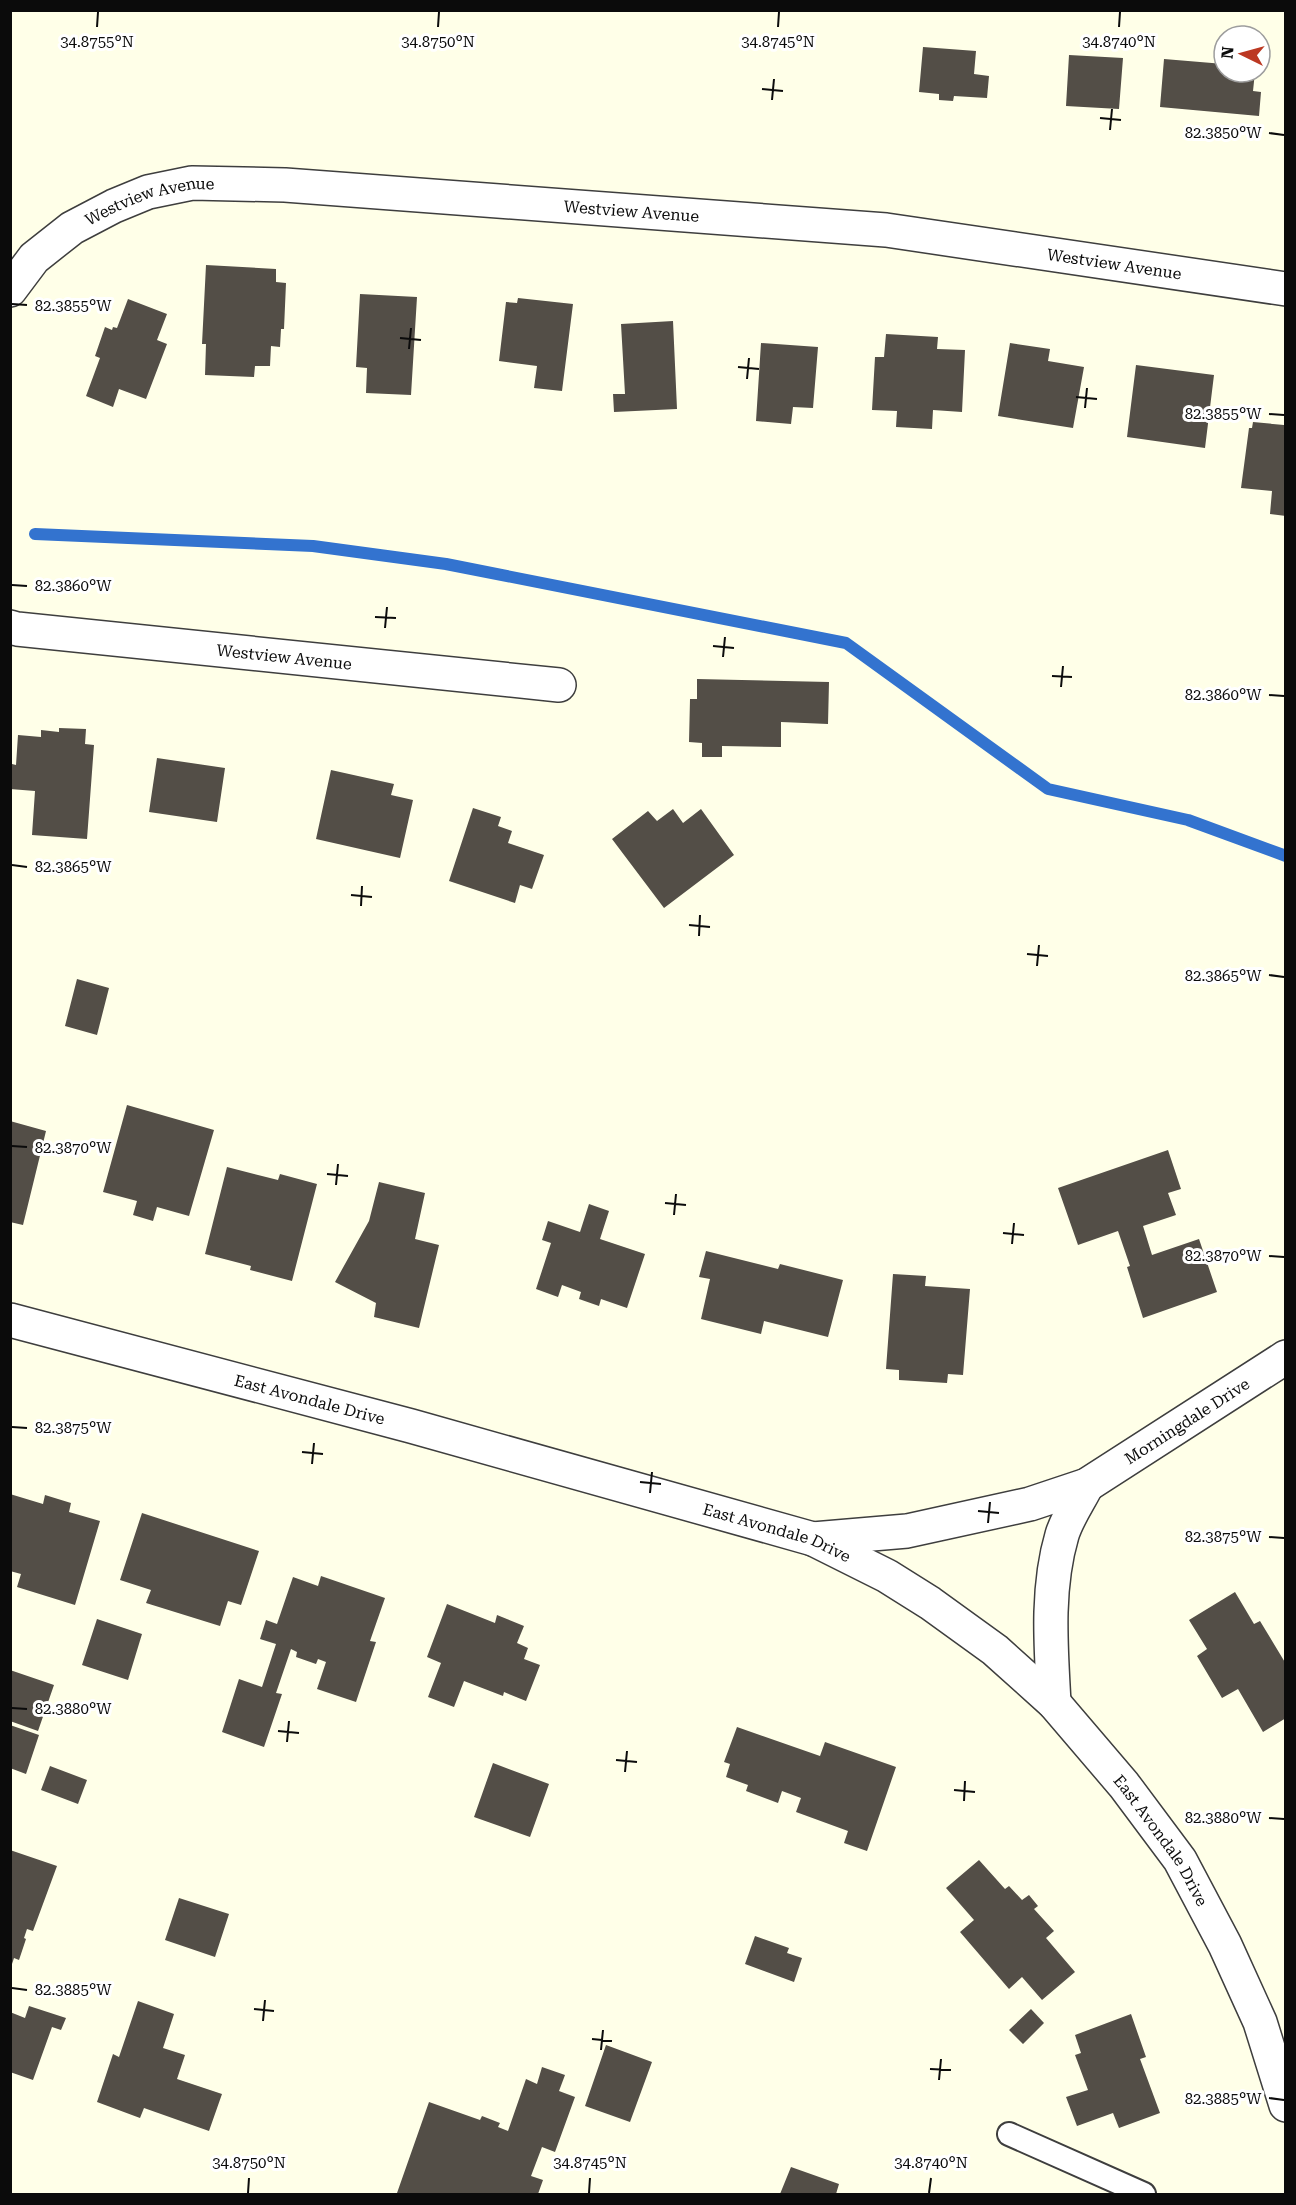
<svg xmlns="http://www.w3.org/2000/svg" width="1296" height="2205" font-family="'Roboto Serif',serif">
  <style>
    .lines { fill: none; stroke-linecap: round; stroke-linejoin: round }
    .stream { stroke: #3373cf; stroke-width: 12 }
    .building { fill: #534e47 }
    .lane-casing { stroke: #3e3e3e; stroke-width: 26 }
    .street-casing { stroke: #3e3e3e; stroke-width: 36 }
    .lane { stroke: #fff; stroke-width: 22 }
    .street { stroke: #fff; stroke-width: 33 }
    .ticks { fill: none; stroke: #0b0b0b; stroke-width: 2 }
    .labels { text-anchor: middle; stroke-width: 6; stroke-linejoin: round; paint-order: stroke }
    .street-label { font-size: 16px; fill: #0b0b0b; stroke: #fff }
    .ticks-label { font-size: 15px; text-anchor: middle; fill: #0b0b0b; stroke: #fff; stroke-width: 6; stroke-linejoin: round; paint-order: stroke }
  </style>
  <rect width="100%" height="100%" fill="#ffffe8"/>
  <g class="lines">
    <path class="stream" d="M35,534L313,546L446,564L846,643L1048,789L1188,820L1286,856"/>
  </g>
  <path class="building" d="M923,47L976,51L974,74L989,76L987,98L954,96L953,101L939,100V94L919,92Z
    M1069,55L1123,58L1119,109L1066,106Z
    M1164,59L1224,64V72H1255L1253,91L1261,92L1259,116L1160,107Z
    M206,265L276,269V282L286,283L284,329H281L280,347L271,346L270,366H255L254,377L205,375L206,344H202Z
    M360,294L417,297L411,395L366,393L367,368L356,367Z
    M518,298L573,304L562,391L534,388L537,366L499,361L506,302L517,303Z
    M128,299L167,314L157,340L167,344L146,399L119,389L113,407L86,396L100,358L95,356L105,327L112,330L113,327L117,328Z
    M673,321L677,409L614,412L613,394H625L621,324Z
    M886,334L938,337L937,349L965,350L962,412L933,410L932,429L896,427L897,411L872,410L875,357H884Z
    M761,343L818,347L813,408L793,407L791,424L756,421Z
    M1010,343L1050,349L1048,361L1084,367L1073,428L998,416Z
    M1136,365L1214,375L1205,448L1127,437Z
    M1253,422L1284,425L1286,516L1270,514L1272,491L1241,488L1249,428H1252Z
    M697,679L829,682L828,724L781,722V747L722,746V757H702V743L689,742L690,699H697Z
    M59,728L86,729L85,744L94,745L87,839L32,835L35,791L10,789L12,764L16,765L18,735L41,737V730L59,732Z
    M157,758L225,768L217,822L149,812Z
    M331,770L394,784L391,795L413,800L400,858L316,839Z
    M473,808L501,817L498,826L512,831L508,843L544,855L532,889L520,885L515,903L449,881Z
    M673,809L683,823L701,809L734,855L664,908L612,839L648,811L657,821Z
    M77,979L109,988L97,1035L65,1026Z
    M127,1105L214,1130L189,1216L157,1207L153,1221L133,1215L137,1201L103,1192Z
    M10,1121L46,1131L23,1225L10,1222Z
    M1168,1150L1181,1189L1168,1193L1176,1215L1143,1226L1152,1255L1199,1239L1217,1292L1143,1318L1127,1267L1130,1266L1118,1231L1078,1245L1058,1188Z
    M227,1167L278,1180L280,1174L317,1184L292,1281L250,1270L251,1266L205,1254Z
    M379,1182L425,1193L415,1239L439,1245L419,1328L374,1317L376,1303L335,1282L369,1221Z
    M589,1204L609,1211L600,1239L645,1254L627,1308L601,1299L599,1306L579,1299L581,1292L562,1285L558,1297L536,1289L551,1243L542,1240L548,1221L580,1232Z
    M706,1251L778,1269L780,1264L843,1280L828,1337L764,1321L761,1334L701,1319L710,1279L699,1277Z
    M893,1274L926,1276L925,1286L970,1289L963,1375L948,1374L947,1383L899,1380V1370L886,1369Z
    M10,1494L43,1504L45,1495L71,1503L69,1512L100,1521L75,1605L17,1587L21,1574L10,1571Z
    M142,1513L259,1551L241,1605L228,1601L220,1626L146,1603L151,1590L120,1580Z
    M321,1576L385,1598L370,1641L376,1642L356,1702L317,1689L326,1662L318,1659L316,1664L296,1657L297,1652L291,1649L276,1693L282,1694L264,1747L222,1732L239,1679L262,1687L276,1644L260,1639L266,1620L277,1624L293,1577L318,1586Z
    M1235,1592L1254,1624L1260,1621L1286,1664V1718L1263,1732L1238,1689L1222,1698L1197,1656L1207,1649L1189,1620Z
    M447,1604L495,1623L497,1615L524,1626L517,1643L528,1648L524,1659L540,1665L526,1701L504,1692L503,1696L464,1681L454,1707L428,1697L441,1663L427,1657Z
    M97,1619L142,1634L128,1680L82,1665Z
    M10,1670L54,1685L38,1731L10,1721Z
    M10,1725L39,1735L26,1774L10,1768Z
    M737,1727L820,1756L825,1742L896,1767L867,1851L844,1843L848,1831L796,1812L801,1798L782,1791L778,1803L746,1791L748,1785L726,1777L730,1764L724,1762Z
    M493,1763L549,1784L530,1837L474,1817Z
    M50,1766L87,1780L78,1804L41,1790Z
    M10,1850L57,1866L33,1931L27,1929L24,1938L26,1939L19,1960L14,1958L11,1967Z
    M979,1860L1005,1889L1009,1886L1022,1900L1029,1895L1038,1906L1034,1909L1054,1931L1046,1938L1075,1972L1042,2000L1022,1977L1009,1989L960,1932L974,1920L946,1888Z
    M179,1898L229,1914L215,1957L165,1940Z
    M755,1936L789,1948L787,1953L802,1958L794,1982L745,1964Z
    M138,2001L174,2014L163,2048L185,2055L177,2079L222,2094L209,2131L144,2108L140,2118L97,2102L113,2054L119,2057Z
    M29,2006L66,2018L61,2030L52,2027L33,2080L10,2072V2012L25,2018Z
    M1031,2009L1044,2023L1023,2044L1009,2030Z
    M1131,2014L1146,2057L1140,2059L1160,2113L1119,2128L1113,2113L1077,2126L1066,2097L1088,2090L1075,2055L1081,2053L1075,2035Z
    M606,2045L652,2062L630,2122L585,2106Z
    M542,2067L565,2075L559,2091L575,2097L555,2152L542,2147L531,2176L543,2180L538,2194H402L397,2193L429,2102L480,2120L482,2116L500,2123L498,2127L508,2131L526,2079L537,2084Z
    M791,2167L839,2184L836,2194H780Z"/>
  <g class="lines">
    <g class="lane-casing">
      <path id="lane" d="M1009,2134L1144,2194"/>
    </g>
    <g class="street-casing">
      <g id="street">
        <path id="s1" d="M10,290L34,258L72,228L114,206L148,192L192,183L285,185L886,230L1286,289"/>
        <path id="s2" d="M10,627L17,629L559,685"/>
        <path id="s3" d="M10,1320L411,1426L813,1539L887,1576L930,1603L995,1650L1054,1703L1124,1785L1180,1860L1225,1945L1260,2022L1286,2105"/>
        <path id="s4" d="M813,1539L907,1531L1030,1504L1087,1485L1286,1357"/>
        <path d="M1054,1703C1051,1648 1046,1589 1062,1535C1067,1518 1079,1501 1087,1485"/>
      </g>
    </g>
    <use href="#lane" class="lane"/>
    <use href="#street" class="street"/>
  </g>
  <path class="ticks" d="M97,27L98,12M438,27L439,12M778,27L779,12M1119,27L1120,12M762,89L783,91M772,100L774,79M1100,118L1121,120M1110,130L1112,109M1269,133L1284,135M12,304L27,305M400,338L421,340M409,349L411,328M738,367L759,369M747,379L749,358M1076,397L1097,399M1085,408L1087,388M1269,414L1284,415M12,585L27,586M375,617L396,618M385,628L387,607M713,646L734,648M723,657L725,637M1052,676L1072,677M1061,687L1063,666M1269,695L1284,696M12,865L27,867M351,895L372,897M361,906L362,886M689,925L710,927M699,936L700,915M1027,954L1048,956M1037,966L1039,945M1269,975L1284,977M12,1146L27,1147M327,1174L348,1176M336,1185L338,1164M665,1203L686,1205M674,1215L676,1194M1003,1233L1024,1235M1012,1244L1014,1223M1269,1256L1284,1257M12,1427L27,1428M302,1452L323,1454M312,1464L314,1443M640,1482L661,1484M650,1493L652,1472M978,1511L999,1513M988,1523L990,1502M1269,1537L1284,1538M12,1708L27,1709M278,1731L299,1733M287,1742L289,1721M616,1760L637,1762M625,1772L627,1751M954,1790L975,1792M964,1801L965,1781M1269,1818L1284,1819M12,1988L27,1990M254,2009L274,2011M263,2021L265,2000M592,2039L612,2041M601,2050L603,2030M930,2069L951,2070M939,2080L941,2059M1269,2098L1284,2100M248,2193L249,2178M589,2193L590,2178M929,2193L931,2178"/>
  <g class="labels">
    <g class="street-label">
      <text dy="6" stroke="none"><textPath href="#s1" startOffset="172">Westview Avenue</textPath></text>
      <text dy="6" stroke="none"><textPath href="#s1" startOffset="658">Westview Avenue</textPath></text>
      <text dy="6" stroke="none"><textPath href="#s1" startOffset="1144">Westview Avenue</textPath></text>
      <text dy="6" stroke="none"><textPath href="#s2" startOffset="276">Westview Avenue</textPath></text>
      <text dy="6" stroke="none"><textPath href="#s3" startOffset="310">East Avondale Drive</textPath></text>
      <text dy="6" stroke="none"><textPath href="#s4" startOffset="399">Morningdale Drive</textPath></text>
      <text dy="6" stroke="none"><textPath href="#s3" startOffset="796">East Avondale Drive</textPath></text>
      <text dy="6" stroke="none"><textPath href="#s3" startOffset="1300">East Avondale Drive</textPath></text>
    </g>
  </g>
  <g class="ticks-label">
    <text x="97" y="47">34.8755°N</text>
    <text x="438" y="47">34.8750°N</text>
    <text x="778" y="47">34.8745°N</text>
    <text x="1119" y="47">34.8740°N</text>
    <text x="1223" y="138">82.3850°W</text>
    <text x="73" y="311">82.3855°W</text>
    <text x="1223" y="419">82.3855°W</text>
    <text x="73" y="591">82.3860°W</text>
    <text x="1223" y="700">82.3860°W</text>
    <text x="73" y="872">82.3865°W</text>
    <text x="1223" y="981">82.3865°W</text>
    <text x="73" y="1153">82.3870°W</text>
    <text x="1223" y="1261">82.3870°W</text>
    <text x="73" y="1433">82.3875°W</text>
    <text x="1223" y="1542">82.3875°W</text>
    <text x="73" y="1714">82.3880°W</text>
    <text x="1223" y="1823">82.3880°W</text>
    <text x="73" y="1995">82.3885°W</text>
    <text x="1223" y="2104">82.3885°W</text>
    <text x="249" y="2168">34.8750°N</text>
    <text x="590" y="2168">34.8745°N</text>
    <text x="931" y="2168">34.8740°N</text>
  </g>
  <rect width="1296" height="2205" fill="none" stroke="#0b0b0b" stroke-width="24"/>
  <g transform="translate(1242 54) rotate(275)"><circle r="28" fill="#ffffff" stroke="#9d9d9d" stroke-width="1.5"/>
  <path d="M0-4.5L10 22L0 15L-10 22Z" fill="#bc3822"/>
  <text y="-9" font-size="16" font-weight="bold" text-anchor="middle" fill="#0b0b0b">N</text>
  </g>
</svg>
